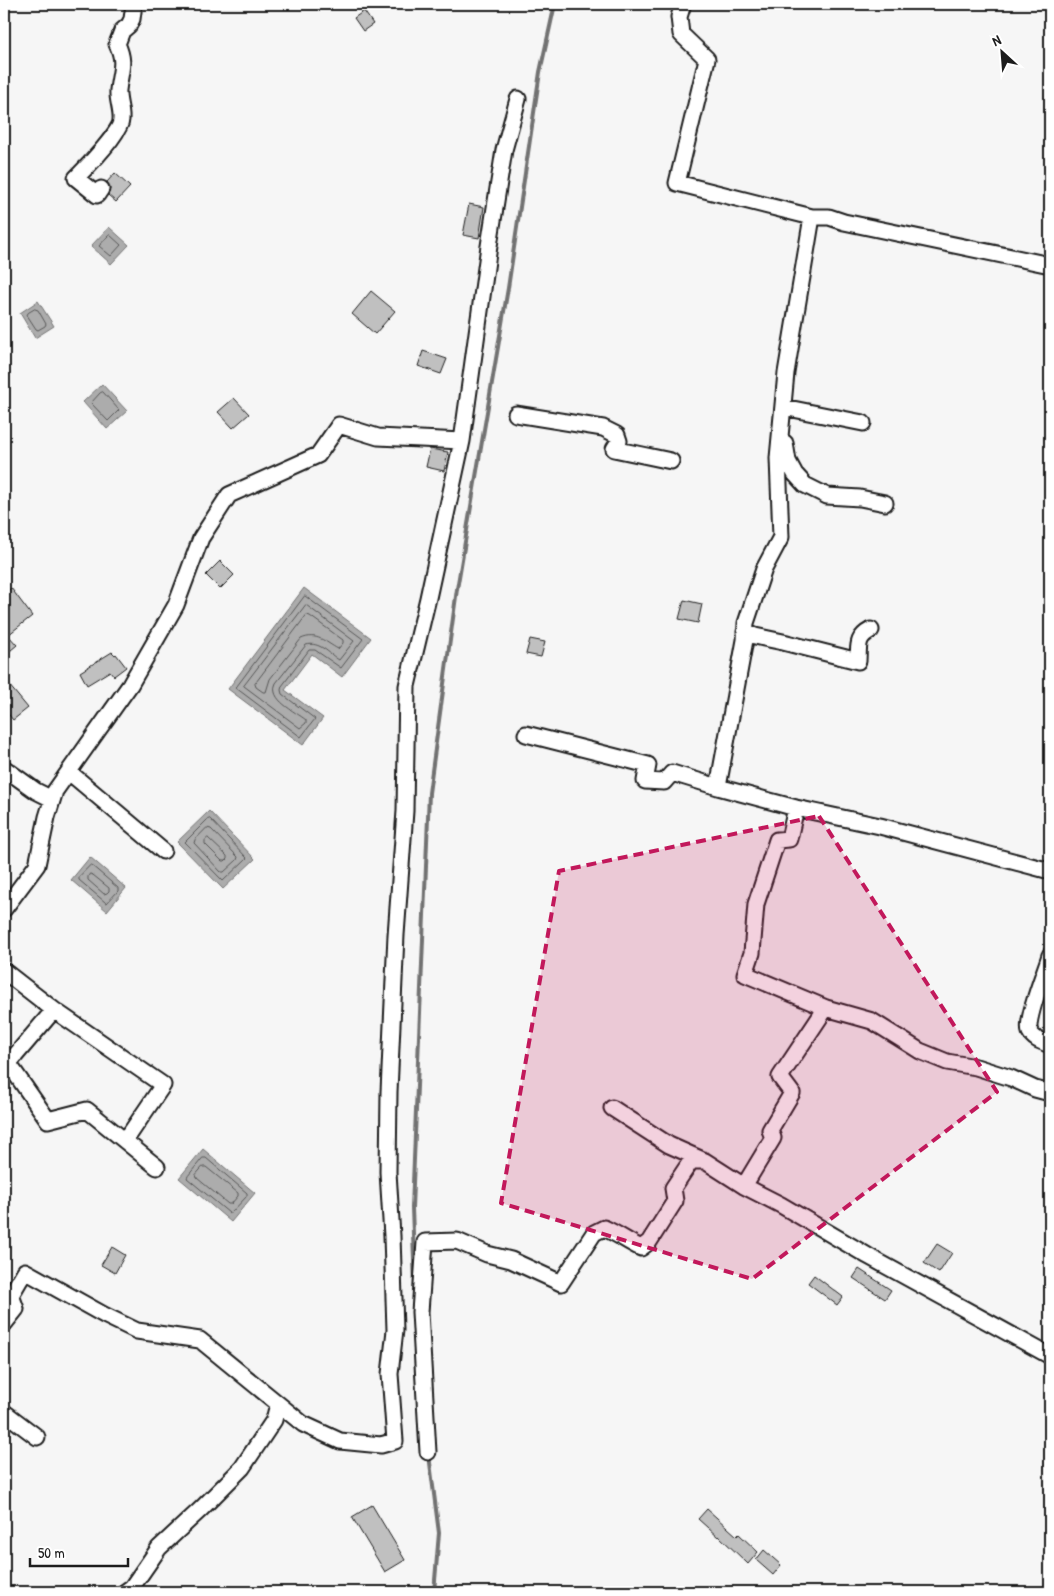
<svg xmlns="http://www.w3.org/2000/svg" width="1054" height="1596" font-family="'Patrick Hand',sans-serif">
  <style>
    .water { fill: #acacac; stroke: #727272 }
    .lines { fill: none; stroke-linecap: round; stroke-linejoin: round }
    .shore { stroke: #565656; stroke-width: 1 }
    .stream { stroke: #727272; stroke-width: 4 }
    .building { fill: #c0c0c0; stroke: #1c1c1c }
    .minor-casing { stroke: #1c1c1c; stroke-width: 19 }
    .minor { stroke: #fff; stroke-width: 15 }
    .marked { fill: #c2185b; fill-opacity: 0.2; stroke: #c2185b; stroke-width: 4; stroke-dasharray: 10 6; stroke-linejoin: round }
  </style>
  <rect width="100%" height="100%" fill="#f6f6f6"/>
  <filter id="ink" filterUnits="userSpaceOnUse"><feTurbulence type="fractalNoise" baseFrequency=".02" numOctaves="2"/><feDisplacementMap in="SourceGraphic" scale="10" xChannelSelector="R" yChannelSelector="G"/><feConvolveMatrix kernelMatrix="1 2 1 2 8 2 1 2 1" color-interpolation-filters="sRGB"/></filter>
  <g filter="url(#ink)">
    <path class="water" d="M109,227L129,245L111,264L91,246Z
      M38,301L54,326L35,338L20,313Z
      M102,384L127,411L107,429L83,402Z
      M304,588L371,638L342,677L312,654L285,690L323,718L303,745L228,689Z
      M209,811L255,859L223,889L177,842Z
      M90,857L126,888L107,911L71,880Z
      M203,1149L255,1193L231,1222L179,1178Z"/>
    <g class="lines">
      <path class="shore" d="M110,235L121,245L111,256L99,246L108,236Z
        M35,309L38,310L46,324L45,326L38,330L36,329L27,315L28,313Z
        M103,392L119,410L108,421L91,403L100,393Z
        M305,596L363,639L341,668L315,650H309L282,686L281,690L282,694L315,719L301,737L236,688Z
        M306,605L354,641L339,660C329,654 320,641 306,645L276,683C268,700 295,711 306,720V723L300,728L244,686Z
        M307,615L310,616L343,640V643L338,649C325,642 317,632 301,639L270,679L266,692H263L256,687L255,684Z
        M210,819L247,858L223,881L185,842L207,820Z
        M207,828L211,829L238,857L237,860L224,872H221L194,843L195,840Z
        M208,838L227,856V859L225,861H222L205,844V841Z
        M91,865L118,888V891L107,903L105,902L79,880V877Z
        M90,874L93,875L109,888V891L107,893L104,894L88,880V877Z
        M203,1158H206L247,1193V1196L231,1213H229L187,1178L188,1176Z
        M203,1167H206L238,1193V1196L231,1204H228L197,1178L196,1175Z"/>
      <path class="stream" d="M415,1284L412,1208L429,793L457,589L508,288L540,72L555,4
        M429,1455L439,1533L434,1592"/>
    </g>
    <path class="building" d="M364,11L373,24L363,31L354,18Z
      M115,173L130,187L116,202L108,195L110,189L107,182Z
      M469,204L484,207L479,238L463,235Z
      M371,291L395,311L375,334L352,314Z
      M423,351L447,359L441,374L418,366Z
      M234,398L249,414L233,428L218,412Z
      M430,449L448,452L444,471L426,467Z
      M220,561L234,575L220,589L206,575Z
      M11,588L32,616L8,635L17,645L4,656V594Z
      M684,600L702,604L698,623L679,619Z
      M530,639L545,642L541,657L526,654Z
      M112,652L115,655L116,654L126,667L114,676L110,671L87,685L80,672Z
      M4,679L28,708L13,720L4,709Z
      M937,1244L952,1253L939,1273L924,1263Z
      M112,1247L125,1255L115,1273L101,1265Z
      M859,1269L891,1290L885,1299L853,1278Z
      M814,1275L843,1297L837,1305L808,1283Z
      M372,1505L405,1560L385,1572L352,1517Z
      M707,1509L737,1536L739,1534L758,1552L748,1564L719,1536L718,1537L698,1519Z
      M764,1550L781,1565L773,1575L756,1560Z"/>
    <g class="lines">
      <g class="minor-casing">
        <path id="minor" d="M683,4L679,17L681,34L707,59L677,183L812,217L786,373L778,458L781,537L764,569L746,623L745,640L718,787L796,808L880,826L1050,871
          M101,189L97,195L76,178C85,169 121,132 121,120C122,110 117,100 118,90C120,71 126,63 117,44L122,31L129,25L132,19L134,4
          M812,217H829L844,222L1050,265
          M783,407L863,423
          M516,414L603,428L617,435L619,441L614,449L671,461
          M462,441L489,246L504,150L518,99
          M785,443L788,461L795,474L805,485L827,496L860,498L885,503
          M745,632L755,636L783,642L858,661C859,646 856,638 871,630
          M526,734L648,765L645,781L664,782L672,773L718,787
          M4,768L36,791L52,799
          M69,772L163,851
          M796,808L789,839L777,840L756,904L752,953L745,974L826,1008L872,1021L920,1051L947,1062L976,1067L1011,1078L1035,1089L1050,1093
          M4,909L37,865L47,817L55,791L130,685L176,605L201,538L229,495L318,455L339,425L378,437L462,441L428,598L407,686L405,811L396,935L389,1092L388,1172L392,1236L395,1330L390,1374L395,1441L381,1445L340,1441L303,1424L200,1340L137,1331L104,1315L25,1271L11,1295L16,1309L4,1324
          M1050,955C1046,969 1025,1020 1030,1032C1034,1040 1043,1042 1050,1045
          M4,971L54,1010L163,1085L125,1141
          M4,1057L48,1120L87,1110L157,1167
          M8,1064L54,1010
          M612,1108L669,1145L705,1161L744,1186L781,1205L868,1256L1050,1356
          M744,1186L773,1138L770,1130L792,1093L780,1077L826,1008
          M4,1412L37,1437
          M428,1452L420,1312L425,1242L457,1241L487,1254L511,1260L561,1283L594,1233L604,1228C618,1234 628,1242 641,1248L649,1242L675,1201L673,1188L691,1161H705
          M125,1592L132,1587L159,1548L201,1509L242,1468L274,1420L278,1404"/>
      </g>
      <use href="#minor" class="minor"/>
    </g>
  </g>
  <path class="marked" d="M819,816L997,1092L752,1279L501,1203L559,871Z"/>
  <rect width="1054" height="1596" fill="none" stroke="#fff" stroke-width="20"/>
  <rect x="10" y="10" width="1034" height="1576" fill="none" stroke="#1c1c1c" stroke-width="2" filter="url(#ink)"/>
  <g transform="translate(1002 52) rotate(334)" stroke="#ffffff" stroke-width="4" paint-order="stroke">
  <path d="M0-4L9 19L0 12L-9 19Z" fill="#1c1c1c"/>
  <text y="-8" font-size="14" font-weight="bold" text-anchor="middle" fill="#1c1c1c">N</text>
  </g>
  <path d="M30 1558v8h98v-8" fill="none" stroke="#1c1c1c" stroke-width="2.5"/>
  <text x="38" y="1558" font-size="15" fill="#1c1c1c" stroke="#ffffff" stroke-width="4" paint-order="stroke">50 m</text>
</svg>
